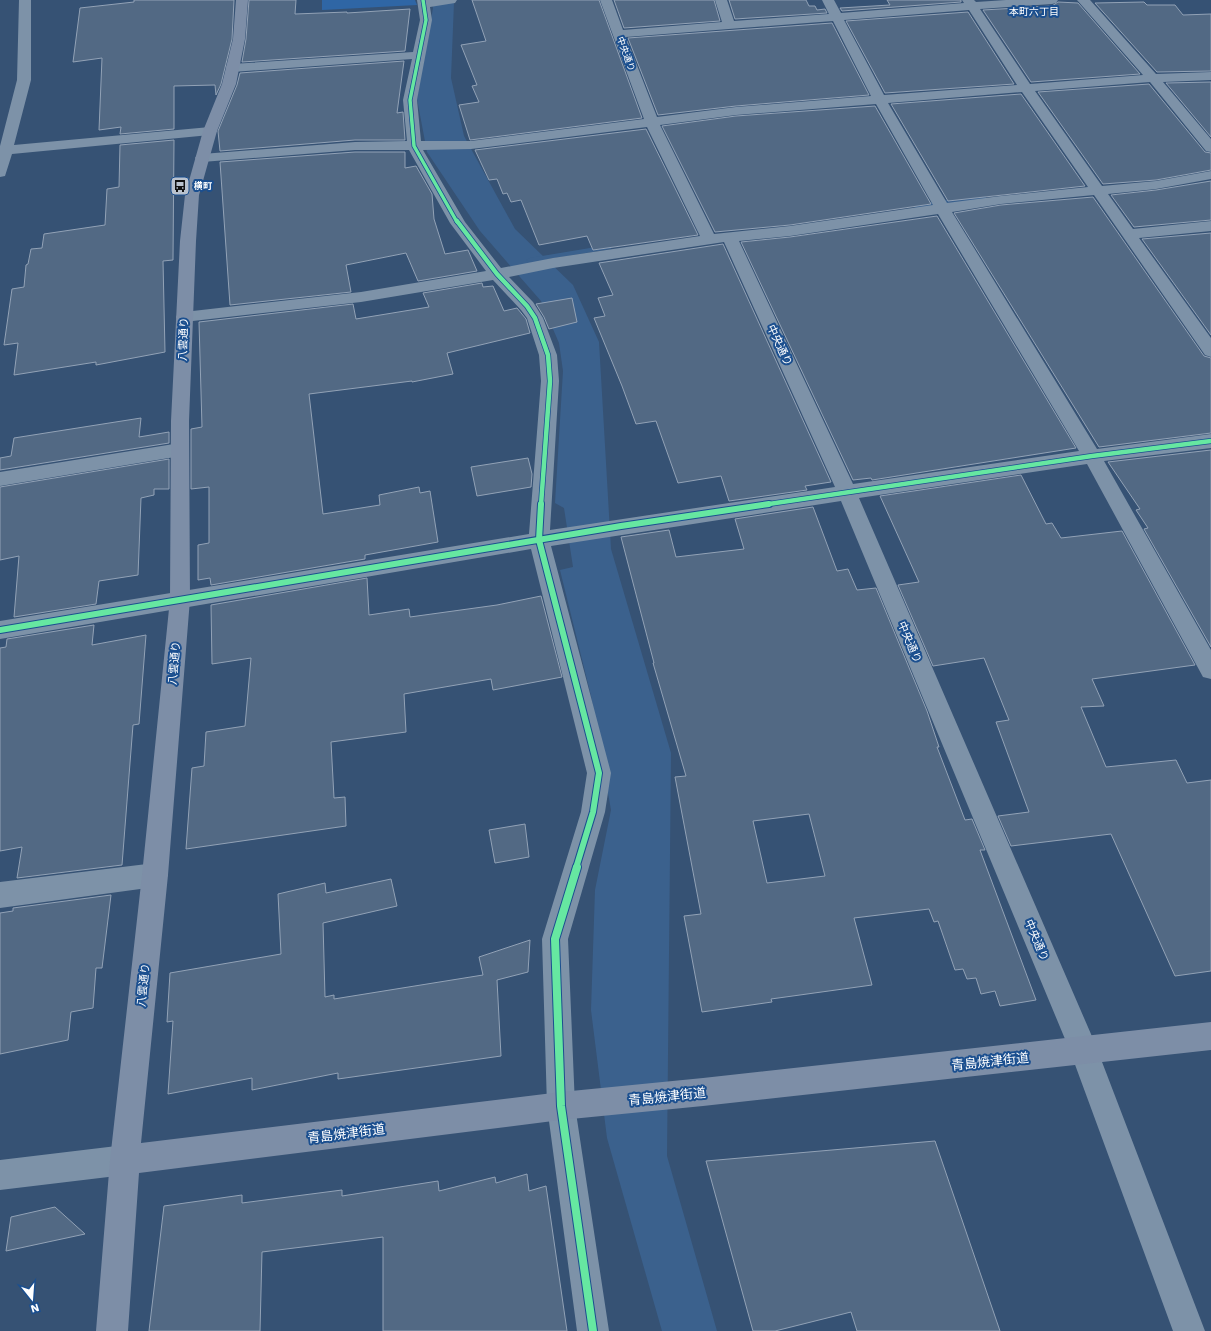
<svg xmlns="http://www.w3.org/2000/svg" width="1211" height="1331" font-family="'Work Sans','Noto Sans JP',sans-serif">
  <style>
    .green { fill: #2f66a5 }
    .water { fill: #3b618d }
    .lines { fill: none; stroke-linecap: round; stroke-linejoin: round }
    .stream { fill: #3b618d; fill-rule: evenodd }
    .building { fill: #526984; stroke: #92a2b6; fill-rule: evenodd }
    .minor { fill: #7d92a8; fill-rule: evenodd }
    .major { fill: #7d8ea7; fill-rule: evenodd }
    .cycleway-far3-casing { stroke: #1b4f8f; stroke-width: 5 }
    .cycleway-far2-casing { stroke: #1b4f8f; stroke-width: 6 }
    .cycleway-far1-casing { stroke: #1b4f8f; stroke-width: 8 }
    .cycleway-casing { stroke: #1b4f8f; stroke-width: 10 }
    .cycleway-far3 { stroke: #66e7a1; stroke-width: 3.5 }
    .cycleway-far2 { stroke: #66e7a1; stroke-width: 4.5 }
    .cycleway-far1 { stroke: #66e7a1; stroke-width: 6 }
    .cycleway { stroke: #66e7a1; stroke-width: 8 }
    .labels { text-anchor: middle; stroke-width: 4; stroke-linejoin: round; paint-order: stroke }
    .far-street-label { font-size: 9px; fill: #fff; stroke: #1b4f8f }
    .far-poi-label { font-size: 9px; font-weight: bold; fill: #fff; stroke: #1b4f8f; text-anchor: start }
    .far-neighbourhood-label { font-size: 10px; fill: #fff; stroke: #1b4f8f }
    .street-label { font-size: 11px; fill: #fff; stroke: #1b4f8f }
    .near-street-label { font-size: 13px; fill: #fff; stroke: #1b4f8f }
  </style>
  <rect width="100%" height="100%" fill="#365274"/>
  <path class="green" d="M322,0H415L417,5L322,10Z"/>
  <path class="water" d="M430,0L454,2L451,78L464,136L515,229L573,285L599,342L611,549L671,753L667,1156L717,1331H662L607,1138L591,1010L595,890L611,810L591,696L560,570L573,567L564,508L555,503L563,371L559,343L541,301L480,231L427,152L417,99L433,8Z"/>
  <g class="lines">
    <path class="stream" d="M983,195H986V199L916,208L912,206L916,204Z
      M608,245H611V249L530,262L526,260L530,258Z"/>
  </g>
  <path class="building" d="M134,0H234L232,39L221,84L216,95L215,85L174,86V129L120,134L121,127L99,130L102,58L73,62L80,8L134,2Z
    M249,0H296L295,14L347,12V13L410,9L405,51L242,62L246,39Z
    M472,0H599L642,118L470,140L459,105L479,102L472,86L477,85L461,45L486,41Z
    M614,0H714L720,21L624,28Z
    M729,0H806L809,6H815L817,10L825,9L827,13L735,19Z
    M887,0H961V2L842,11L840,8L890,5Z
    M1058,2L1078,3L1140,74L1031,82L983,10L1052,6Z
    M1144,2L1147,5H1175L1183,15L1211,14V71L1157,72L1095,3Z
    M968,12L1014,84L885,93L846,21Z
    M832,23L869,95L736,106L658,115L628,38Z
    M404,61L397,113L403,112L405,140H355L220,151L218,131L237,85L240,73Z
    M1211,82V137L1166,83Z
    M1149,84L1205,152L1211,153V170L1156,180L1103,184L1038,92Z
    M1021,94L1085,186L948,201L891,104Z
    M875,106L931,204L790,225L715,232L662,126L736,116Z
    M646,129L698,235L593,250L587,236L539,245L521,200L511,202L507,193L503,194L497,179L489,180L475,150Z
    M174,140L173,260L163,261L165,352L96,365V362L14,375L18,343L4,345L12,289L24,287L26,265L28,264L31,249L42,248L44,234L105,225L107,189L119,187L120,145Z
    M355,152H405V168L416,166L432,194L434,219L445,254L468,250L477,271L418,281L406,253L346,265L351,292L230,305L220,162Z
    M1211,181V220L1134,227L1111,195L1156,190Z
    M1093,197L1204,356L1211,358V433L1099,447L954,213L1001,205Z
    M937,216L1076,448L872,480L871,478L853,480L741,242L790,237Z
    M1211,233V335L1142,239Z
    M723,244L831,482L805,486L807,490L729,501L721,476L678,483L656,421L636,424L622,386L594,318L605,316L598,298L613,295L599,263Z
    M482,283L483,287L493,286L504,311L517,308L526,319L530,333L447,353L453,374L412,382V381L309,394L323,514L380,505L379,495L419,487L420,493L430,491L438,542L365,555V559L211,585L210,578L198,580V545L209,543V487L191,489V429L202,427L199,322L353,304L356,319L429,307L423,293Z
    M572,298L577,322L549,329L544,317L536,304Z
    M141,418L139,437L169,432V443L0,470V458L11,456L14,438Z
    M1211,450V647L1144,529L1148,528L1136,510L1140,509L1108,462Z
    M528,458L532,474L531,487L477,496L471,467Z
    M169,459V489H154V495L141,498L138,575L99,581L96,604L14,617L19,556L0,560V487Z
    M1021,475L1046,524L1052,523L1061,538L1122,531L1195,665L1092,679L1104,706L1081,707L1106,767L1176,760L1187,783L1211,780V971L1175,976L1111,834L1011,846L998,816L1029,812L996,722L1009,720L984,658L933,666L898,585L919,582L880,496Z
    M813,507L837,571L848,569L857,590L876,588L927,711L939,747H937L965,820L972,819L985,850H980L1036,1000L1000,1006L995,991L981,994L976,978L967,979L963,969L955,970L938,921L934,922L929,909L854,918L872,985L771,999L772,1002L702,1012L684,916L701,914L675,777L686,776L653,663H654L621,537L669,530L676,557L744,549L735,519ZM809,814L825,876L767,883L753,821Z
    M367,578L369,615L409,609L410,617L497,605L541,596L562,677L493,690L491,679L404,694L406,732L331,742L334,798L345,797L346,826L186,849L192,768L204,766L206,732L245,726L251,658L212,664L211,605Z
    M94,625L92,645L146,635L139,724L133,725L122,865L17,878L22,847L0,851V648L6,647L7,639Z
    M525,824L529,857L495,863L489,830Z
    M391,879L397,906L323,923L325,997L334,995V999L483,975L479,957L530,940L528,972L497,980L501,1056L338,1079V1073L252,1090V1078L168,1094L173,1021L167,1022L170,973L281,954L278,894L325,883L326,893Z
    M111,895L102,968H96L93,1008L71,1012L68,1040L0,1054V913L13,911V908Z
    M935,1141L1000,1331H857L851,1312L775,1331H753L706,1161Z
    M527,1174L529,1191L546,1186L567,1331H383V1237L262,1252L260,1331H149L164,1206L242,1195V1203L342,1190V1196L438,1181L439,1191L495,1177L496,1183Z
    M55,1207L85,1234L6,1251L11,1217Z"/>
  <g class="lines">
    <path class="minor" d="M19,0H31V80L14,145L210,127L215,128L217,131L215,134L210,135L12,154L5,176L0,177V146L17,80Z
      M417,0H457L455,3L430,7L432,20L417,100L421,141H471L644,119L600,0H612L623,30L722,22L715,0H727L734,21L829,14L822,0H834L841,13L964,3L962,0H974L976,2L1006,0H1058L1056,3L1052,4L980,9L1030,84L1143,75L1077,0H1090L1156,74L1211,72V80L1163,82L1211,139V152L1206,151L1150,82L1035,91L1102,186L1156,181L1211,171V179L1156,189L1108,194L1133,229L1211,221V231L1139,238L1211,338V357L1205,355L1094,195L1001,204L952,212L1097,449L1211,434V448L1104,461L1211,650V679L1203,677L1087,464L859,498L1094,1041L1205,1331H1173L1070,1051L841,501L551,546L611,773L605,812L568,939L575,1106L609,1331H577L547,1106L542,939L581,812L587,773L531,549L0,639V621L529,534L541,381L539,355L527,318L521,310L493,280L361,302L184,322L178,321L176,317L178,313L184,312L361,292L486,271L450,223L409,150H355L202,162L197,161L195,158L197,155L202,154L355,142L407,141L403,100L412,59L232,72L227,71L226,68L227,65L232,64L413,52L420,20ZM969,10L1017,85L884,95L844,20ZM833,21L871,96L736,107L657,117L626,37ZM1022,92L1088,187L1001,196L947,203L888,103ZM876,104L933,205L790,226L714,234L660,125L736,115ZM647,127L700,236L553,258L501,268L465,222L423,150L471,149ZM938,214L1079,451L853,484L739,241L790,236ZM724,242L835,487L550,530L559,381L557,355L543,318L533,302L509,277L553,268Z
      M180,443L187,445L189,450L187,455L0,486V472Z
      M155,863L164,866L168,875L164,884L155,887L0,908V882Z
      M125,1145L135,1150L140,1160L135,1170L125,1175L0,1190V1160Z"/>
    <path class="major" d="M236,0H248L245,39L236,84L217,131L199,195L196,241L189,421L190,599L168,875L141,1143L561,1092L703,1078L1211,1022V1050L703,1106L561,1120L139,1173L128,1331H96L110,1160L142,875L170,599L171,421L180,241L185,195L203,131L222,84L233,39Z"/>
    <g class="cycleway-far3-casing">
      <path id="cycleway-far3" d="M423,0L426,20L410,100L414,146L457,222"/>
    </g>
    <g class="cycleway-far2-casing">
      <path id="cycleway-far2" d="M457,221L497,274L527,306L535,318L548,355L550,381L541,505
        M762,505L1092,456L1211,441"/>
    </g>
    <g class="cycleway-far1-casing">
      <path id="cycleway-far1" d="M541,504L539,540L599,773L593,812L576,868
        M0,630L621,526L769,504"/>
    </g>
    <g class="cycleway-casing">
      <path id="cycleway" d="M577,867L555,939L561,1106L593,1331"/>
    </g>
    <use href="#cycleway-far3" class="cycleway-far3"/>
    <use href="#cycleway-far2" class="cycleway-far2"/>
    <use href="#cycleway-far1" class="cycleway-far1"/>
    <use href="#cycleway" class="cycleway"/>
  </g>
  <defs>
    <g id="bus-square" transform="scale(1)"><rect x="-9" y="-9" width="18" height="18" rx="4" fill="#b9c2ce" stroke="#1b4f8f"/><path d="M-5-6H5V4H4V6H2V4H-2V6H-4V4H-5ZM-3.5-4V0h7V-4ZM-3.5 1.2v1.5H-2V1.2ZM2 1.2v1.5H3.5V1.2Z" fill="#111"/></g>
  </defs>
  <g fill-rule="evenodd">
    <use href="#bus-square" x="180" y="186"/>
  </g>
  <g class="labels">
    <g class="far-street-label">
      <text transform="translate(626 54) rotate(70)" y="3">中央通り</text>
    </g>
    <g class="far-poi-label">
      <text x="194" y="189">横町</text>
    </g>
    <g class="far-neighbourhood-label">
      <text x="1034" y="15">本町六丁目</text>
    </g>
    <g class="street-label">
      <text transform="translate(183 339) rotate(-88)" y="4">八雲通り</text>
      <text transform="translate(780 345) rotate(65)" y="4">中央通り</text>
      <text transform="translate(910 642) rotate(67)" y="4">中央通り</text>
      <text transform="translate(174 663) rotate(-85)" y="4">八雲通り</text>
      <text transform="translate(1037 940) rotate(67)" y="4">中央通り</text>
      <text transform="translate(143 985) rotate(-84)" y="4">八雲通り</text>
    </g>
    <g class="near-street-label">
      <text transform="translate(990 1061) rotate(-6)" y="5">青島焼津街道</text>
      <text transform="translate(667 1096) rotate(-6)" y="5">青島焼津街道</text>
      <text transform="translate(346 1133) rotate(-7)" y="5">青島焼津街道</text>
    </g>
  </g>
  <g transform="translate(32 1299) rotate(163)" stroke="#1b4f8f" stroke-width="3" paint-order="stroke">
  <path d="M0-3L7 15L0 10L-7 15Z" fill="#ffffff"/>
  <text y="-6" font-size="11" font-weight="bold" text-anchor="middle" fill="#ffffff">N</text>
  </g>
</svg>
